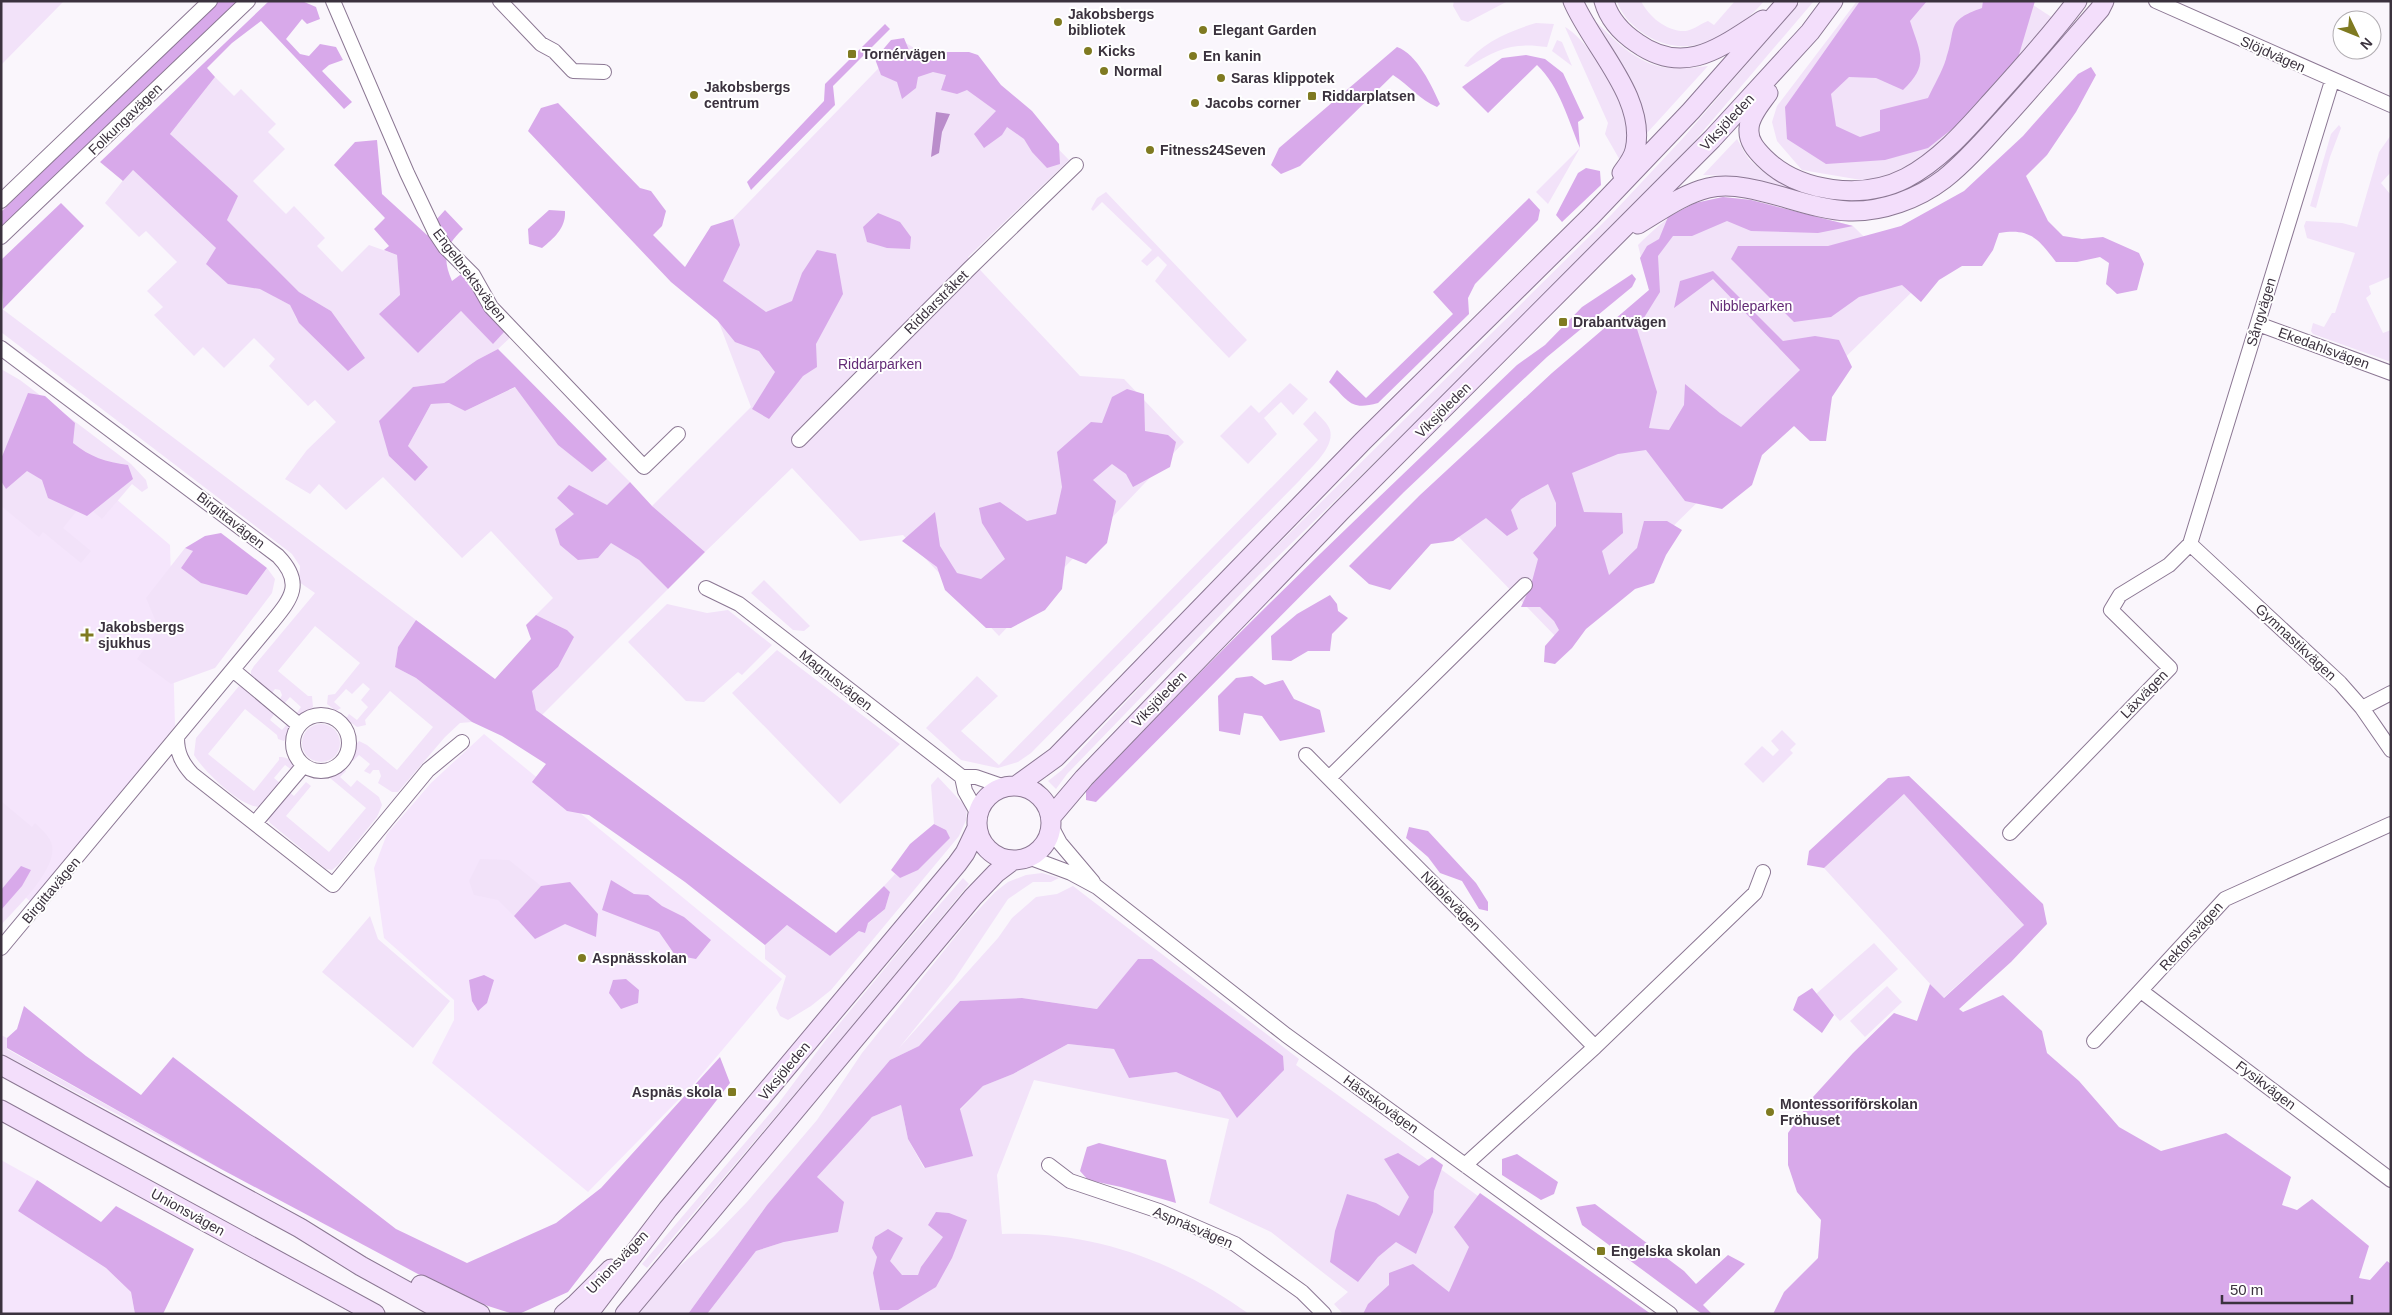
<svg xmlns="http://www.w3.org/2000/svg" width="2392" height="1315" font-family="Arial,sans-serif">
  <style>
    .built { fill: #f5e5fc }
    .green { fill: #f2e2f9 }
    .forest { fill: #d8a9ea }
    .water { fill: #ba8dcb }
    .lines { fill: none; stroke-linecap: round; stroke-linejoin: round }
    .street-casing { stroke: #8b7793; stroke-width: 16 }
    .secondary-casing { stroke: #8b7793; stroke-width: 21 }
    .street { stroke: #fff; stroke-width: 14 }
    .secondary { stroke: #f3defb; stroke-width: 19 }
    .poi-dot { fill: #7f7a21; stroke: #fff; stroke-width: 2 }
    .labels { text-anchor: middle; stroke-width: 4; stroke-linejoin: round; paint-order: stroke }
    .poi-label { font-size: 14px; font-weight: bold; fill: #3b323e; stroke: #fff; text-anchor: start }
    .street-label { font-size: 14px; fill: #3b323e; stroke: #fff }
    .park-label { font-size: 14px; fill: #632b76; stroke: #fff }
  </style>
  <rect width="100%" height="100%" fill="#faf6fc"/>
  <path class="built" d="M1,401L170,545L175,726L31,902L1,877Z
    M484,734L782,979L692,1086L588,1192L432,1063L454,1020V1000L384,938L374,868L387,834L431,783Z
    M1,1160L37,1180L18,1211L106,1268L131,1292L135,1314H1Z"/>
  <path class="green" d="M1,1H64L1,65Z
    M1454,1H1508L1468,22L1461,20L1453,6Z
    M1617,1H1641C1649,17 1667,32 1686,31C1693,30 1702,23 1708,21L1714,25L1735,1H1764C1733,38 1684,64 1640,31C1630,23 1621,14 1617,1Z
    M1801,1H1814L1692,144L1620,222L1259,575L1067,774L1056,789L1048,781L1062,770L1219,603L1611,215L1684,137Z
    M1857,1H2035L2033,5L2053,18L1961,122L1912,167L1867,181L1802,170L1777,141L1772,122L1777,106Z
    M1594,20C1616,41 1640,68 1673,68C1685,69 1697,67 1708,66L1647,133C1642,92 1614,55 1594,20Z
    M2072,22L2077,26C2026,84 1936,209 1851,205C1840,204 1826,199 1814,196C1778,187 1741,175 1703,175L1737,139C1741,145 1744,153 1749,159C1781,194 1847,210 1892,194C1908,188 1921,179 1935,169Z
    M1536,23L1554,24L1547,47C1513,42 1497,49 1468,67L1464,66C1481,43 1509,31 1536,23Z
    M1565,27C1588,40 1625,98 1628,124C1630,138 1626,149 1621,162L1605,134L1608,123Z
    M1557,40L1562,42L1572,66L1552,51Z
    M904,42L923,53L967,55L1069,160L968,257L1080,376L1124,379L1184,442L999,636L903,535L860,541L792,468L705,552L652,506L751,407L718,320L685,268Z
    M215,77L234,96L241,89L276,124L268,132L285,149L253,181L286,214L294,206L325,238L317,246L342,272L369,245L397,255L400,295L418,353L461,311L493,343L505,331L512,336L498,349L477,360L444,383L413,387L389,456L415,481L408,446L431,404L449,403L465,411L516,387L558,445L592,471L607,459L630,482L607,505L610,542L639,560L668,589L542,715L536,710L531,691L558,667L567,630L536,615L553,598L491,531L462,558L383,477L346,510L319,484L310,494L285,479L307,450L336,422L315,400L308,406L269,366L275,359L254,338L224,368L203,347L194,356L154,315L163,307L147,291L177,262L146,231L139,237L105,203L132,169L216,248L250,272L275,297L290,305L297,320L331,311L299,292L227,220L237,196L170,134Z
    M2339,125L2341,128L2330,157L2316,208L2310,206L2331,134Z
    M2391,135V172L2381,183L2391,195V274L2390,277L2369,286L2371,294L2366,298L2383,333L2391,330V362L2313,334L2311,331L2313,323L2324,327L2332,313H2335L2355,253L2307,238L2304,226L2306,221L2342,223L2357,227L2379,152Z
    M1580,148L1548,204L1536,192Z
    M1106,192L1247,340L1229,358L1155,281L1167,265L1158,256L1147,266L1141,261L1152,250L1102,202L1093,211L1091,209L1097,198Z
    M1723,197L1751,200L1853,226L1916,288L1558,639L1419,496L1552,373L1649,290L1638,245C1669,215 1680,206 1723,197Z
    M1,308L416,620L398,647L395,667L416,678L472,722L460,723L445,737L398,792H392L378,783L381,776L379,770H373L370,774L364,771L370,764L359,755L353,761L350,758L351,750L359,741L367,745L397,770L433,727L390,691L365,720L366,725L357,727L346,719L349,714L357,720L368,707L361,700L370,689L363,683L352,694L346,689L334,702L341,708L336,711L327,704L328,695L335,694L360,663L315,626L278,671L308,696H312L313,707L301,717L296,714L301,707L290,697L284,704L280,699L282,695L280,690L275,689L272,693L251,676V671L254,666L315,593L299,582L300,566L292,554L1,332Z
    M1,369L20,380L131,464L146,480L148,488L142,492L132,484L102,519L83,503L63,528L91,551L81,563L43,532L39,537L1,506Z
    M1290,383L1308,399L1293,415L1281,402L1264,418L1277,434L1248,464L1220,436L1251,405L1259,413Z
    M1315,411C1320,417 1328,423 1330,430C1335,448 1310,468 1300,480L1031,753L1018,762L998,768L961,760L926,728L977,676L998,696L961,731L999,765L1318,440L1303,424Z
    M185,548L194,551L247,595L267,568L275,579L272,593L215,668L171,684L137,659L159,629L146,598Z
    M764,580L810,626L804,631L793,630L751,593Z
    M667,604L707,613L728,610L772,645L742,675L738,672L704,702L686,701L628,642Z
    M777,650L900,744L840,804L732,693Z
    M239,686L246,689L275,713L270,720L282,730L288,723L293,727L284,741L278,739L277,735L245,709L208,754L254,791L279,760V757C286,757 291,759 294,766L292,770L285,765L274,778L281,784L260,807C240,807 204,771 194,755L196,738Z
    M302 743a19 19 0 1 1 38 0a19 19 0 1 1-38 0Z
    M1782,730L1796,744L1790,750L1793,753L1763,783L1744,764L1762,746L1773,756L1779,750L1771,741Z
    M343,767L346,771L340,777L351,787L357,780L379,797L382,805L377,817L338,865L332,870L326,869L270,823L267,817L287,790L294,796L306,782L311,786L286,816L329,852L366,808L330,778L338,769Z
    M938,777L967,808L966,820L959,836L831,990L811,1006L788,1020L780,1016L776,1008L786,976L765,959V945L787,925L830,956L885,909L890,892L884,886L895,874L900,878L946,830L934,824L931,785Z
    M1904,794L2024,925L1943,998L1824,868Z
    M1,801L32,827L35,823C41,829 50,836 52,845C57,870 17,907 1,925Z
    M480,859L509,860L541,886L514,916L498,900L474,895L469,881Z
    M1042,873L1059,878L1051,882H1033L1008,899L954,980L899,1048L998,938L1012,918L1036,897L1057,894L1073,886L1299,1059L1296,1065L1642,1314H1343L1334,1304L1348,1292L1271,1232L1209,1203L1229,1119L1034,1080L997,1175L1002,1234C1094,1231 1175,1261 1249,1314H707L756,1251L784,1242L817,1177L872,1117L901,1105L908,1139L924,1168L972,1156L960,1110L983,1086L1013,1074L1068,1044L1114,1049L1129,1078L1176,1072L1220,1092L1238,1117L1283,1056L1152,959H1138L1098,1009L1022,998L960,1001L919,1046L890,1060L767,1205L688,1314H639L674,1271L714,1236L747,1202L817,1120L862,1053L967,922L995,892L1008,882L1026,875Z
    M963,878L969,884L837,1044L647,1268L642,1264L778,1104L825,1041L910,938Z
    M370,916L378,939L450,1001L413,1048L322,972Z
    M1874,943L1898,969L1840,1021L1816,994Z
    M1887,986L1902,1002L1865,1037L1850,1021Z
    M1,1035L7,1038V1049L221,1169L1,1053Z"/>
  <path class="forest" d="M219,1H238L1,228V212Z
    M269,1H302L316,7L320,19L307,24L302,19L286,39L300,54L309,56L320,44L336,47L343,60L329,65L322,71L352,102L344,109L261,21L232,43L207,68L215,77L170,134L238,196L227,220L299,292L331,311L365,358L348,371L299,323L290,305L260,289L228,284L206,264L216,248L133,170L123,181L100,162Z
    M1860,1H1927L1910,21C1920,53 1930,64 1903,90L1876,78L1849,77L1831,94L1836,126L1860,137L1880,131V110L1928,98C1934,85 1942,72 1946,59C1957,27 1945,21 1982,8L1983,1H2035L2018,58L1961,122L1928,148L1885,160L1826,164L1787,139L1785,107Z
    M885,24L890,29L833,86L835,105L751,190L747,182L824,101L825,84Z
    M904,38L911,55L934,60L946,52H969L978,55L1001,85L1032,111L1059,144L1060,164L1047,168L1032,152L1024,139L1007,127L1002,135L984,148L974,134L996,111L967,90L957,94L941,90L946,75L933,72L918,77L916,88L902,99L897,82L881,75L875,59L891,40Z
    M1397,47C1417,54 1432,86 1440,104L1437,107C1420,100 1409,85 1393,75L1300,166L1281,174L1271,165L1279,148Z
    M1526,55L1545,59L1563,73L1584,118L1578,122L1580,148C1568,120 1560,87 1537,65L1488,113L1462,87L1502,58Z
    M2091,67L2096,75L2076,112L2047,155L2026,176L2048,221L2063,236L2082,239L2103,237L2139,253L2144,264L2137,290L2117,294L2106,284L2109,263L2100,257L2077,262H2056C2038,239 2031,228 1999,233L1993,250L1982,266H1962L1939,280L1921,302L1902,285L1859,297L1831,317L1794,322L1731,259L1738,246H1828L1901,226L1964,191L2023,136L2078,74Z
    M558,103L640,188L651,191L666,211L662,226L653,235L685,267L711,226L733,219L740,245L723,281L766,312L792,301L802,273L817,250L836,254L843,294L816,344L817,367L803,376L769,419L752,409L775,372L759,351L735,342L717,320L671,282L528,131L541,108Z
    M377,140L382,194L427,235L435,237L436,220L445,210L463,229C445,246 442,258 452,281L460,275L478,272L487,294L481,304L493,309L505,331L493,344L461,311L418,353L379,314L400,295L397,255L384,250L389,246L374,229L385,218L334,165L355,142Z
    M1586,168L1600,171L1601,185L1562,222L1556,215L1578,173Z
    M1723,197L1751,200L1853,226L1818,233L1751,231L1727,221L1692,236H1673L1658,256L1660,292L1637,329L1657,392L1649,428L1669,430L1684,405L1685,384L1720,413L1741,427L1800,370L1713,279L1674,308L1680,281L1713,271L1783,341L1815,336L1839,340L1852,367L1832,397L1826,441H1810L1794,426L1762,455L1752,485L1722,509L1685,501L1646,450L1618,454L1572,473L1584,512L1622,513L1623,533L1602,551L1609,575L1637,548L1644,521H1667L1682,530L1666,555L1654,583L1635,589L1586,629L1572,648L1555,664L1544,662L1545,646L1559,630L1554,621L1540,607H1521L1531,585L1538,559L1533,553L1556,526V503L1548,484L1521,499L1511,510L1518,529L1507,536L1486,518L1453,541L1431,544L1390,590L1369,584L1349,566L1419,496L1552,373L1649,290L1640,258L1647,246L1659,239L1668,217L1695,203Z
    M1529,198L1540,210L1538,220L1475,284L1468,298L1469,314L1378,403C1350,411 1349,401 1329,382L1337,370L1366,398L1453,314L1433,292Z
    M61,203L84,226L3,309L1,260Z
    M549,210L565,211C566,228 554,238 542,248L529,244L528,229Z
    M878,213L900,222L911,237L910,249L887,248L867,242L863,227Z
    M1632,274L1636,279L1632,287L1547,357L1404,492L1096,802L1086,800V791C1224,643 1371,505 1517,365L1545,345L1582,307Z
    M498,349L607,459L592,472L558,445L515,387L465,411L449,403L431,404L408,446L428,467L415,481L389,456L379,421L413,387L444,383L477,360Z
    M1127,389L1144,394L1145,431L1168,435L1176,442L1170,467L1133,487L1126,474L1112,464L1093,480L1116,501L1107,543L1086,564L1066,556L1062,589L1045,610L1011,628H986L945,590L937,567L902,541L935,512L940,546L957,573L981,579L1005,559L982,523L979,508L1000,502L1027,521L1056,514L1062,487L1057,452L1091,422L1102,423L1112,397Z
    M28,393L45,396L75,423L73,443C90,457 106,462 128,465L133,479L87,516L48,498L42,480L27,471L6,489L1,481V459Z
    M630,482L652,506L705,552L668,589L639,560L611,543L598,558L578,560L560,545L555,529L574,514L557,498L569,485L607,505Z
    M221,533L267,568L247,595L201,583L181,568L193,551L185,548L205,536Z
    M1330,595L1337,604L1338,611L1348,618L1332,634L1330,651H1308L1291,661L1272,660L1271,636L1297,614Z
    M536,615L567,630L574,637L558,667L532,691L536,710L836,933L884,886L890,892L885,909L868,923L865,933L859,931L830,956L787,925L765,945L685,882L589,815L567,811L532,782L546,764L502,736L472,722L416,678L395,667L398,647L416,620L495,679L531,639L526,625Z
    M1252,676L1265,685L1283,680L1294,699L1320,710L1325,732L1280,741L1262,716L1244,713L1240,735L1219,731L1218,696L1236,678Z
    M1909,776L2043,904L2047,924L2011,962L1959,1009L1963,1012L2003,995L2042,1031L2047,1053L2079,1081L2119,1127L2161,1151L2226,1133L2291,1177L2282,1205L2297,1210L2312,1199L2369,1246L2359,1278L2370,1280L2387,1261L2391,1264V1314H1773L1784,1292L1818,1258L1821,1220L1797,1192L1788,1165V1133L1813,1097L1853,1053L1894,1013L1917,1021L1930,984L1944,998L2024,925L1904,794L1824,868L1807,865L1809,851L1888,778Z
    M934,824L946,830L950,838L918,870L900,878L891,870L910,844Z
    M1409,827L1428,831L1476,883L1488,902V911L1479,909L1462,881L1440,873L1428,857L1406,838Z
    M21,866L31,870L22,886L1,910V890Z
    M611,880L634,894L648,895L662,906L684,917L711,940L696,959L675,955L659,932L602,910Z
    M570,882L598,914L596,937L565,924L535,939L514,916L541,886Z
    M1138,959H1152L1283,1056L1284,1070L1237,1118L1220,1092L1176,1072L1129,1078L1114,1049L1068,1044L1013,1074L983,1086L960,1109L973,1156L925,1168L908,1139L901,1105L872,1117L817,1177L844,1202L838,1232L784,1242L756,1251L707,1314H688L767,1205L890,1060L919,1046L960,1001L1022,998L1097,1009Z
    M484,975L494,980L487,1003L478,1011L472,1001L469,980Z
    M626,979L639,990L638,1003L621,1009L609,993L613,980Z
    M1812,988L1834,1015L1822,1033L1793,1010L1798,997Z
    M24,1006L86,1056L141,1095L173,1057L396,1229L467,1263L556,1223L601,1188L720,1057L730,1083L568,1292L519,1314H513L463,1298L221,1169L7,1048V1038L17,1029Z
    M1099,1143L1166,1160L1176,1203L1121,1187L1088,1180L1080,1171L1087,1147Z
    M1398,1153L1419,1166L1432,1157L1443,1165L1434,1191L1433,1212L1416,1254L1396,1242L1378,1257L1358,1282L1330,1262L1335,1231L1347,1194L1376,1203L1399,1216L1409,1197L1384,1159Z
    M1517,1154L1558,1182L1554,1194L1541,1200L1502,1175V1159Z
    M37,1180L101,1222L116,1206L194,1249L163,1314H135L131,1292L106,1268L18,1211Z
    M1480,1193L1651,1314H1363L1368,1304L1389,1285V1273L1413,1264L1449,1292L1469,1247L1454,1227Z
    M1595,1204L1684,1271L1696,1284L1728,1255L1745,1264L1703,1305L1712,1314H1702L1582,1225L1576,1207Z
    M936,1212L949,1213L967,1220L952,1258L936,1287L898,1310H880L873,1273L877,1257L872,1248L875,1237L888,1229L903,1238L890,1261L902,1275H918L921,1267L943,1237L928,1225Z"/>
  <path class="water" d="M936,112L950,114L942,132L939,153L931,157Z"/>
  <g class="lines">
    <g class="street-casing">
      <path id="street" d="M333,1L407,173L435,232L445,247L473,275L491,307L644,467L678,434
        M500,1L541,44L554,51L573,71L604,72
        M2156,1L2391,105
        M1,201L210,1
        M1,237L248,1
        M2258,324L2391,373
        M1,348L278,556C306,585 289,601 269,626L1,948
        M799,440L969,269L1076,165
        M2190,544L2340,683L2362,708L2391,750
        M706,588L739,604L962,777L965,791L978,814
        M233,670L299,725
        M2362,708L2391,693
        M293 743a28 28 0 1 1 56 0a28 28 0 1 1-56 0Z
        M177,738C177,753 182,763 192,774L333,885L428,770L462,742
        M1306,755L1595,1047
        M962,777H976L1005,787
        M1329,778L1525,585
        M255,823L304,765
        M1051,826L1060,843L1093,882
        M2010,833L2170,668L2111,610L2120,595L2169,565L2190,544L2332,81
        M1028,857L1071,873L1097,887L1286,1035L1670,1314
        M2141,991L2391,1180
        M2094,1041L2225,899L2391,824
        M1049,1165L1070,1181L1159,1211L1235,1244L1302,1292L1324,1314
        M1465,1165L1595,1047L1755,893L1763,872"/>
    </g>
    <g class="secondary-casing">
      <path id="secondary" d="M1573,1C1592,46 1647,98 1635,150C1633,159 1627,166 1622,173
        M1604,1C1609,19 1622,33 1637,43C1685,77 1721,47 1763,20
        M1768,93C1761,103 1749,116 1749,129C1748,141 1756,150 1764,158C1799,193 1863,200 1906,178C1940,160 1966,130 1991,102C2021,69 2050,37 2077,1
        M1638,224C1660,211 1683,194 1708,188C1750,178 1804,210 1849,211C1882,212 1918,199 1944,179C1964,163 1981,144 1998,125C2033,87 2066,48 2100,9L2104,1
        M1016,786L1056,757L1363,441L1590,217L1691,111L1788,1
        M977 823a37 37 0 1 1 74 0a37 37 0 1 1-74 0Z
        M1051,817L1084,778L1341,511L1712,139L1810,32L1833,1
        M1,1065L300,1228L361,1266L448,1314
        M1,1110L375,1314
        M421,1285L480,1314
        M564,1314L576,1304L611,1269
        M588,1314L668,1209L957,864L965,853L977,828
        M625,1314L973,897L996,873L1013,860"/>
    </g>
    <use href="#street" class="street"/>
    <use href="#secondary" class="secondary"/>
  </g>
  <g class="poi-dot">
    <circle cx="1058" cy="22" r="5"/>
    <circle cx="1203" cy="30" r="5"/>
    <circle cx="1088" cy="51" r="5"/>
    <rect x="847" y="49" width="10" height="10" rx="2.5"/>
    <circle cx="1193" cy="56" r="5"/>
    <circle cx="1104" cy="71" r="5"/>
    <circle cx="1221" cy="78" r="5"/>
    <circle cx="694" cy="95" r="5"/>
    <rect x="1307" y="91" width="10" height="10" rx="2.5"/>
    <circle cx="1195" cy="103" r="5"/>
    <circle cx="1150" cy="150" r="5"/>
    <rect x="1558" y="317" width="10" height="10" rx="2.5"/>
    <path d="M84.5 627.5h5v5h5v5h-5v5h-5v-5h-5v-5h5z"/>
    <circle cx="582" cy="958" r="5"/>
    <rect x="727" y="1087" width="10" height="10" rx="2.5"/>
    <circle cx="1770" cy="1112" r="5"/>
    <rect x="1596" y="1246" width="10" height="10" rx="2.5"/>
  </g>
  <g class="labels">
    <g class="poi-label">
      <text x="1068" y="19">Jakobsbergs<tspan x="1068" dy="16">bibliotek</tspan></text>
      <text x="1213" y="35">Elegant Garden</text>
      <text x="1098" y="56">Kicks</text>
      <text x="862" y="59">Tornérvägen</text>
      <text x="1203" y="61">En kanin</text>
      <text x="1114" y="76">Normal</text>
      <text x="1231" y="83">Saras klippotek</text>
      <text x="704" y="92">Jakobsbergs<tspan x="704" dy="16">centrum</tspan></text>
      <text x="1322" y="101">Riddarplatsen</text>
      <text x="1205" y="108">Jacobs corner</text>
      <text x="1160" y="155">Fitness24Seven</text>
      <text x="1573" y="327">Drabantvägen</text>
      <text x="98" y="632">Jakobsbergs<tspan x="98" dy="16">sjukhus</tspan></text>
      <text x="592" y="963">Aspnässkolan</text>
      <text x="722" y="1097" text-anchor="end">Aspnäs skola</text>
      <text x="1780" y="1109">Montessoriförskolan<tspan x="1780" dy="16">Fröhuset</tspan></text>
      <text x="1611" y="1256">Engelska skolan</text>
    </g>
    <g class="street-label">
      <text transform="translate(2273 54) rotate(24)" y="5">Slöjdvägen</text>
      <text transform="translate(125 119) rotate(-44)" y="5">Folkungavägen</text>
      <text transform="translate(1727 122) rotate(-47)" y="5">Viksjöleden</text>
      <text transform="translate(470 275) rotate(53)" y="5">Engelbrektsvägen</text>
      <text transform="translate(936 302) rotate(-45)" y="5">Riddarstråket</text>
      <text transform="translate(2261 312) rotate(-73)" y="5">Sångvägen</text>
      <text transform="translate(2324 348) rotate(20)" y="5">Ekedahlsvägen</text>
      <text transform="translate(1443 410) rotate(-45)" y="5">Viksjöleden</text>
      <text transform="translate(231 520) rotate(38)" y="5">Birgittavägen</text>
      <text transform="translate(2296 642) rotate(43)" y="5">Gymnastikvägen</text>
      <text transform="translate(836 680) rotate(38)" y="5">Magnusvägen</text>
      <text transform="translate(2144 694) rotate(-46)" y="5">Läxvägen</text>
      <text transform="translate(1159 699) rotate(-46)" y="5">Viksjöleden</text>
      <text transform="translate(51 890) rotate(-50)" y="5">Birgittavägen</text>
      <text transform="translate(1451 901) rotate(45)" y="5">Nibblevägen</text>
      <text transform="translate(2191 936) rotate(-48)" y="5">Rektorsvägen</text>
      <text transform="translate(784 1071) rotate(-50)" y="5">Viksjöleden</text>
      <text transform="translate(2266 1085) rotate(37)" y="5">Fysikvägen</text>
      <text transform="translate(1381 1104) rotate(36)" y="5">Hästskovägen</text>
      <text transform="translate(188 1212) rotate(29)" y="5">Unionsvägen</text>
      <text transform="translate(1193 1227) rotate(23)" y="5">Aspnäsvägen</text>
      <text transform="translate(617 1262) rotate(-46)" y="5">Unionsvägen</text>
    </g>
    <g class="park-label">
      <text x="1751" y="311">Nibbleparken</text>
      <text x="880" y="369">Riddarparken</text>
    </g>
  </g>
  <rect width="2392" height="1315" fill="none" stroke="#3b323e" stroke-width="5"/>
  <g transform="translate(2357 35) rotate(133)"><circle r="24" fill="#ffffff" stroke="#b1adb2"/>
  <path d="M0-4L9 19L0 12L-9 19Z" fill="#7f7a21"/>
  <text y="-8" font-size="14" font-weight="bold" text-anchor="middle" fill="#3b323e">N</text>
  </g>
  <path d="M2222 1295v8h130v-8" fill="none" stroke="#3b323e" stroke-width="2.5"/>
  <text x="2230" y="1295" font-size="15" fill="#3b323e" stroke="#ffffff" stroke-width="4" paint-order="stroke">50 m</text>
</svg>
